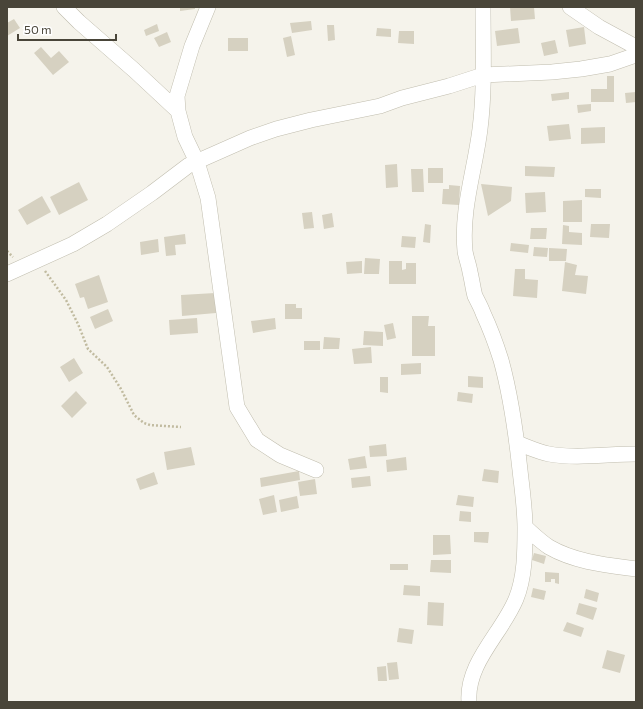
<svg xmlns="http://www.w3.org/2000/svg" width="643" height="709" font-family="Commissioner,sans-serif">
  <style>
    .building { fill: #d6d1c1 }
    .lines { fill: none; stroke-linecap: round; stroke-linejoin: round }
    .minor-casing { stroke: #c0bdae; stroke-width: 16 }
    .path { stroke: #c1bba0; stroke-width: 2.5; stroke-dasharray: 2 2; stroke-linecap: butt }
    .minor { stroke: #fff; stroke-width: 15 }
  </style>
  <rect width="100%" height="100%" fill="#f5f3eb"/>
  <path class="building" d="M180,7H195V9L180,11Z
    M510,7H534L535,19L511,21Z
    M14,19L20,28L7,36V23Z
    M311,21L312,30L292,33L290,23Z
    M157,24L159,31L146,36L144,30Z
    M327,25H334L335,40L328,41Z
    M584,27L586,44L569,47L566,30Z
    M377,28L391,29V37L376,36Z
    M518,28L520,43L497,46L495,31Z
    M399,31H414V44L398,43Z
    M167,32L171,42L159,47L154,38Z
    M291,36L295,55L287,57L283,38Z
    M228,38H248V51H228Z
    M555,40L558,53L544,56L541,43Z
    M41,47L51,58L59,51L69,62L53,75L34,53Z
    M607,76H614V102H591V89H607Z
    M569,92V99L552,101L551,94Z
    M636,92V102L626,103L625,93Z
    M591,104V111L578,113L577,105Z
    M569,124L571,139L549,141L547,126Z
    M605,127V143L581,144V128Z
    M397,164L398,187L386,188L385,165Z
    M525,166L555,167L554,177L525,176Z
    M428,168H443V183H428Z
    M411,169H423L424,192H412Z
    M79,182L88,200L59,215L50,197Z
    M481,184L512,187L511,201L488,216Z
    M449,185L460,186L459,205L442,204L443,189H449Z
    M585,189H601V198L585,197Z
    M545,192L546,212L526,213L525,193Z
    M42,196L51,212L27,225L18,210Z
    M582,200V222H563V201Z
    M312,212L314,228L304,229L302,213Z
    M332,213L334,227L324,229L322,215Z
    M425,224L431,225L430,243L423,242Z
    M591,224H610L609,238L590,237Z
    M563,225L569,226V232L582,233V245L562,244Z
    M531,228H547L546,239H530Z
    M185,234L186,244L175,245L176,255L166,256L164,237Z
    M402,236L416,237L415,248L401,247Z
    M158,239L159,252L141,255L140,242Z
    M511,243L529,245L528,253L510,251Z
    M534,247L548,248L547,257L533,256Z
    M549,248L567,249L566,261H549Z
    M365,258L380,259L379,274H364Z
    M362,261V273L347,274L346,262Z
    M389,261H402V270L406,269V263H416V284H389Z
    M565,262L577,265L575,275L588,276L586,294L562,291Z
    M515,269H525V279L538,280L537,298L513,296Z
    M99,275L108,302L88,309L84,297L80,298L75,284Z
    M215,293L216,313L182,316L181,295Z
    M285,304H296V308H302V319H285Z
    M108,309L113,321L95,329L90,317Z
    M412,316H429L428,326H435V356H412Z
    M197,318L198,333L170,335L169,320Z
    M275,318L276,329L253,333L251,321Z
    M393,323L396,338L387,340L384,325Z
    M364,331L383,332V346L363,345Z
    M324,337L340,338L339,349H323Z
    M304,341H320V350H304Z
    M371,347L372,363L354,364L352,349Z
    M74,358L83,373L69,382L60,367Z
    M421,363V374L401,375V364Z
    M468,376L483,377V388L468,387Z
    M380,377H388V393L380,392Z
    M76,391L87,403L72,418L61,406Z
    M458,392L473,394L472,403L457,401Z
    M386,444L387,456L370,457L369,446Z
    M191,447L195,465L167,470L164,452Z
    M365,456L367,468L350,470L348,459Z
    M406,457L407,470L387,472L386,460Z
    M484,469L499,471L498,483L482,481Z
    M299,471L300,480L261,487L260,478Z
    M154,472L158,484L140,490L136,479Z
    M370,476L371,486L352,488L351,478Z
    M315,479L317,494L300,496L298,482Z
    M274,495L277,512L263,515L259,499Z
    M458,495L474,497L473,507L456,505Z
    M297,496L299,508L281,512L279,500Z
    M460,511L471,512V522L459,521Z
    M474,532H489L488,543L474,542Z
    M433,535H450L451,554L433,555Z
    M534,553L546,556L544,564L532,560Z
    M431,560H451V573L430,572Z
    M390,564H408V570H390Z
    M545,572L559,573V584L555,583V579H551V582H545Z
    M404,585L420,586V596L403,595Z
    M533,588L546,591L544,600L531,597Z
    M586,589L599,593L597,602L584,598Z
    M428,602L444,603L443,626L427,625Z
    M579,603L597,608L593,620L576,614Z
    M567,622L584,628L581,637L563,631Z
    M399,628L414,630L412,644L397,642Z
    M607,650L625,655L620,673L602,668Z
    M397,662L399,679L389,680L387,663Z
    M386,666L387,681H378L377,667Z"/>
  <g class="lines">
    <g class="minor-casing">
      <path id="minor" d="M64,7L79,22L134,70L178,111
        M208,7L192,46L177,96L178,111L185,137L197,162L208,198L237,407L257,440L280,455L316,470
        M570,7L599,27L636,47
        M7,274L73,244L107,224L152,193L189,165L250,138L276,129L311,120L380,106L402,98L449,86L483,75L552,72L581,69L610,64L636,55
        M517,443C528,447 538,452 549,454C576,459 608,454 636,454
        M525,527C533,534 540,541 549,547C575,562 606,565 636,569
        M469,702C466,663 502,633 516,599C525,577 525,551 525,528C525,508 522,489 520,470C516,433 511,396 501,360C496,344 490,328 483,313C481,307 478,302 475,296C473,289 472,280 470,272C469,265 466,258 465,251C461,209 475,170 480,129C485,89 483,48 483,7"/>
    </g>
    <path class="path" d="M7,251L13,257
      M45,271L66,300L78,324L88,349L107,367L121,389L134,415L144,423L150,425L181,427"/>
    <use href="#minor" class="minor"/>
  </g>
  <rect width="643" height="709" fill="none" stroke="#494539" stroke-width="16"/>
  <path d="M18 34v6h98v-6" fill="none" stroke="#494539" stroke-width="2"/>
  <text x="24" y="34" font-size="12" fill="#494539" stroke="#ffffff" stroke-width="3" paint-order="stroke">50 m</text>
</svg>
